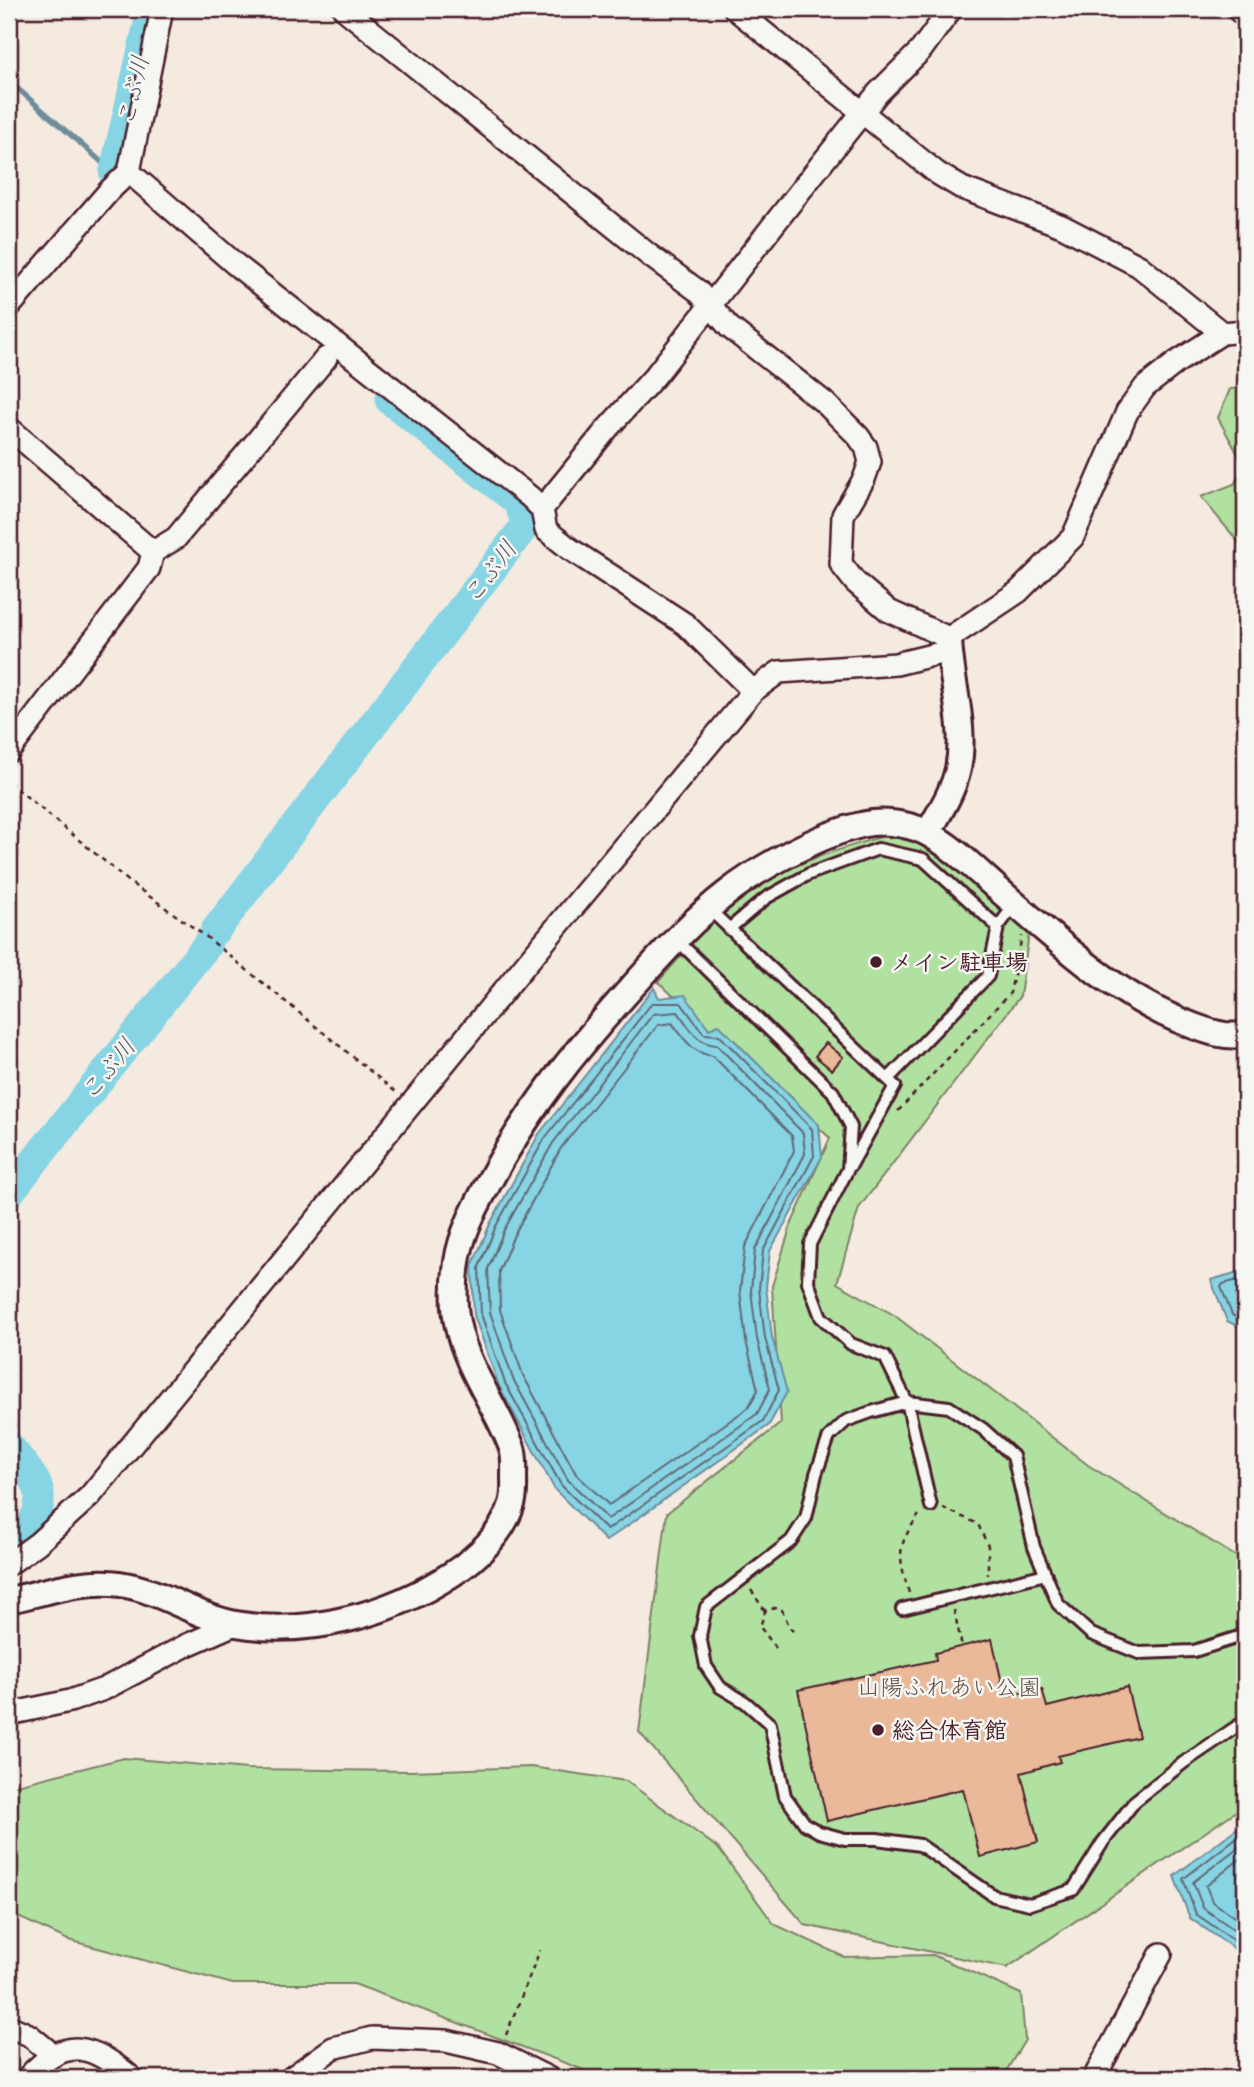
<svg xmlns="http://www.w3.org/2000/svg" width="1254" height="2087" font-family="Dekko,'Klee One',sans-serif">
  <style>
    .green { fill: #b1e1a0; stroke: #7e8066; stroke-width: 2 }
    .water { fill: #86d4e4; stroke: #6e8c9a; stroke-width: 2 }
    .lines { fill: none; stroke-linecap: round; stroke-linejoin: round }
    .shore { stroke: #626775; stroke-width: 2 }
    .stream { stroke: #6e8c9a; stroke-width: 5 }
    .river { stroke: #86d4e4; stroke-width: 30 }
    .building { fill: #eab99a; stroke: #4a1f2b; stroke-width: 2 }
    .service-casing { stroke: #4a1f2b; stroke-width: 16 }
    .minor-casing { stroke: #4a1f2b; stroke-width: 26 }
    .tertiary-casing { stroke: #4a1f2b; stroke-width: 30 }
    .path { stroke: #4a1f2b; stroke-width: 2.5; stroke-dasharray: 5 5; stroke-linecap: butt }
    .service { stroke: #f6f6f2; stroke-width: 10 }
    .minor { stroke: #f6f6f2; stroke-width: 21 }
    .tertiary { stroke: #f6f6f2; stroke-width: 24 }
    .poi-dot { fill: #4a1f2b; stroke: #f6f6f2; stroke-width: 2.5 }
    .labels { text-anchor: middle; stroke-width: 5; stroke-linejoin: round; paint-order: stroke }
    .poi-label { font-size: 23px; font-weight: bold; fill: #4a1f2b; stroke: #f6f6f2; text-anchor: start }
    .park-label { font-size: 23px; fill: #645048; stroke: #f6f6f2 }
    .water-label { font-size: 24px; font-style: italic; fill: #5c5562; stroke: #f6f6f2 }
  </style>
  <rect width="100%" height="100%" fill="#f4eae0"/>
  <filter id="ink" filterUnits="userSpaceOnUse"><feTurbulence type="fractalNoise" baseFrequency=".0143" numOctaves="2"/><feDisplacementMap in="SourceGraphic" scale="14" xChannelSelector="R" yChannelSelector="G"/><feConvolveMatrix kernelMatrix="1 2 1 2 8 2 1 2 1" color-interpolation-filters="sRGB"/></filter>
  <g filter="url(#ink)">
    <path class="green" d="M1245,388V550L1201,497L1234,484L1245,467L1218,418L1230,389Z
      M887,835L936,848L1029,933L1020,996L859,1208L837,1283L894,1315L1088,1465L1245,1562V1805L1007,1968L805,1925L639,1732L667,1513L781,1423L772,1286L791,1225L830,1138L658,982C685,952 711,919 744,895C786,864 838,850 887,835Z
      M124,1758L247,1769L410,1771L531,1767L626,1781L718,1848L774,1924L844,1957L933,1955L1021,1994L1025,2040L1002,2078H605L354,1984H233L68,1940L16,1916L9,1911V1787Z"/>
    <path class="water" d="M654,988L659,998L685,995L709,1029L719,1025L819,1125L822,1157L770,1251L766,1287L772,1337L787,1392L769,1425L606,1541L555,1490L499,1386L474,1315L472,1266L490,1224L539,1134Z
      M1245,1270V1330L1227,1321L1211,1280Z
      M1245,1822V1956L1190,1918L1174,1876Z"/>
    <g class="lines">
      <path class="shore" d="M652,1003H681L704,1034L719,1035L812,1129L814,1156L763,1251L759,1289L765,1338L779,1390L763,1421L607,1530L561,1485L505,1383L481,1314L479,1267L496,1226L545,1138Z
        M678,1012C690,1028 696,1044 717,1045L803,1133L805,1154L755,1250L751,1290L757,1339L770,1389L757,1414L608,1519L568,1480L513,1379L490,1312L488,1269L504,1230L553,1143L653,1014Z
        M672,1023C685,1039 691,1053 713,1056L792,1136L794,1151L745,1247L740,1291L746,1341L758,1390L748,1408L609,1505L576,1474L523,1375L500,1310L499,1271L514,1235L561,1148L658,1025Z
        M1245,1278L1223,1284L1221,1287L1232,1315L1245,1322
        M1245,1831L1183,1879L1196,1914L1245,1948
        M1245,1842L1193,1882L1203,1908L1245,1937
        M1245,1855L1206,1886L1212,1901L1245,1925"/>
      <path class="stream" d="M9,81L113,172"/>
      <path class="river" d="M114,173L152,9
        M215,931L525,526L523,514L517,501L390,400
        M9,1193L207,945
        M9,1446C17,1457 28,1469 35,1481C50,1507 25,1535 9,1554"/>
    </g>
    <path class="building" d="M826,1043L843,1057L832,1070L815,1056Z
      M992,1639L1005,1696L1042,1689L1047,1707L1127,1687L1139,1737L1058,1756L1060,1762L1021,1773L1038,1842L980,1857L963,1789L827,1821L798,1690L936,1660L935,1653Z"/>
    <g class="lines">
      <g class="service-casing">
        <path id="service" d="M709,909L895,1086L851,1165
          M998,927L1015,904
          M729,929L766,898L809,874L878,849L923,859L998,927L988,976L888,1079
          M676,939L833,1092L851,1127L848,1169L810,1244L808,1282L821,1317L851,1344L885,1357L907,1402L931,1506
          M902,1609L1046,1574
          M1245,1635L1194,1651L1139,1653L1091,1634L1058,1604L1034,1547L1013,1456L983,1429L949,1407L907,1402L871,1412L846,1421L829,1437L816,1474L806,1518L791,1541L706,1607L700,1636L706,1666L720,1687L745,1702L770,1724L785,1796L805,1824L819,1832L845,1839H877L920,1845L994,1896L1030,1904L1073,1890L1103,1842L1135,1801L1183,1763L1245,1721"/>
      </g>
      <g class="minor-casing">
        <path id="minor" d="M344,9L649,255L698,291L729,327L825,403L858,436L866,447L870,462L864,479L843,515L841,564L855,582L889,611L949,638L1018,592L1073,537L1127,412L1145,387L1177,362L1222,333L1245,331
          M735,9L937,173L962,188L1062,226L1139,266L1222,333
          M1237,9L1245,16
          M129,172L235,264L530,497L542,509L546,530L570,549L685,624L753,691
          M9,307L110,190L129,172L162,9
          M9,428L153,552
          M542,509L607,429L655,376L822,163L878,93L921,50L951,9
          M9,751L149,568L153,552L176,538L326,358
          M9,1564L38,1543L90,1496L525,965L753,691L779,672L896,664L949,651
          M9,1714L70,1701L104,1689L187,1645L235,1624
          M9,2026L29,2035L52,2054
          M27,2078C66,2035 91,2044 132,2078
          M291,2078L333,2048L372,2038L446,2041L498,2053L548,2078
          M1094,2078L1161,1954"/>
      </g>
      <g class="tertiary-casing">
        <path id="tertiary" d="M928,833C939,813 953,792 958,769C967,726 950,680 949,638
          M9,1600C43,1593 85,1578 120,1584C161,1590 196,1617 236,1624C309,1637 391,1614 452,1574C477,1558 503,1533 512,1504C515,1495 514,1485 514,1476C514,1466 515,1457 512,1448C497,1407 468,1371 458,1327C453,1306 454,1284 457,1262C461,1234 475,1208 488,1184C527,1110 578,1047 633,986C662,954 692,920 727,893C760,867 819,835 861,825C880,820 907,823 925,832C953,846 976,870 999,890C1059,942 1116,997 1191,1025C1207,1031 1228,1039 1245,1034"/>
      </g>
      <path class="path" d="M9,782L132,884L208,938L397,1093
        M898,1111L1010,993L1022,936
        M943,1508L978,1524L988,1546V1575
        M751,1590L765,1611
        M909,1593C898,1555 896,1547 919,1515
        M954,1610L962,1647
        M776,1648L760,1627L765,1611L775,1608L782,1610L790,1628L795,1633
        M506,2035L540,1950"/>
      <use href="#service" class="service"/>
      <use href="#minor" class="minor"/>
      <use href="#tertiary" class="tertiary"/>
    </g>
  </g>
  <g class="poi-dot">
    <circle cx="876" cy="962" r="7"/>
    <circle cx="878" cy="1730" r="7"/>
  </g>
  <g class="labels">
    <g class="poi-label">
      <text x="890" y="970">メイン駐車場</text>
      <text x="892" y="1738">総合体育館</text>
    </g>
    <g class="park-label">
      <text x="949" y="1695">山陽ふれあい公園</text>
    </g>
    <g class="water-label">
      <text transform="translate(133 91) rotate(-77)" y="8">こぶ川</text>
      <text transform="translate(490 572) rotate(-53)" y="8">こぶ川</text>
      <text transform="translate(108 1069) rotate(-51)" y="8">こぶ川</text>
    </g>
  </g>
  <rect width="1254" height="2087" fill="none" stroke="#f6f6f2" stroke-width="35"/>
  <rect x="18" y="18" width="1219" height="2052" fill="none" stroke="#4a1f2b" stroke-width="2.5" filter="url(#ink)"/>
</svg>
